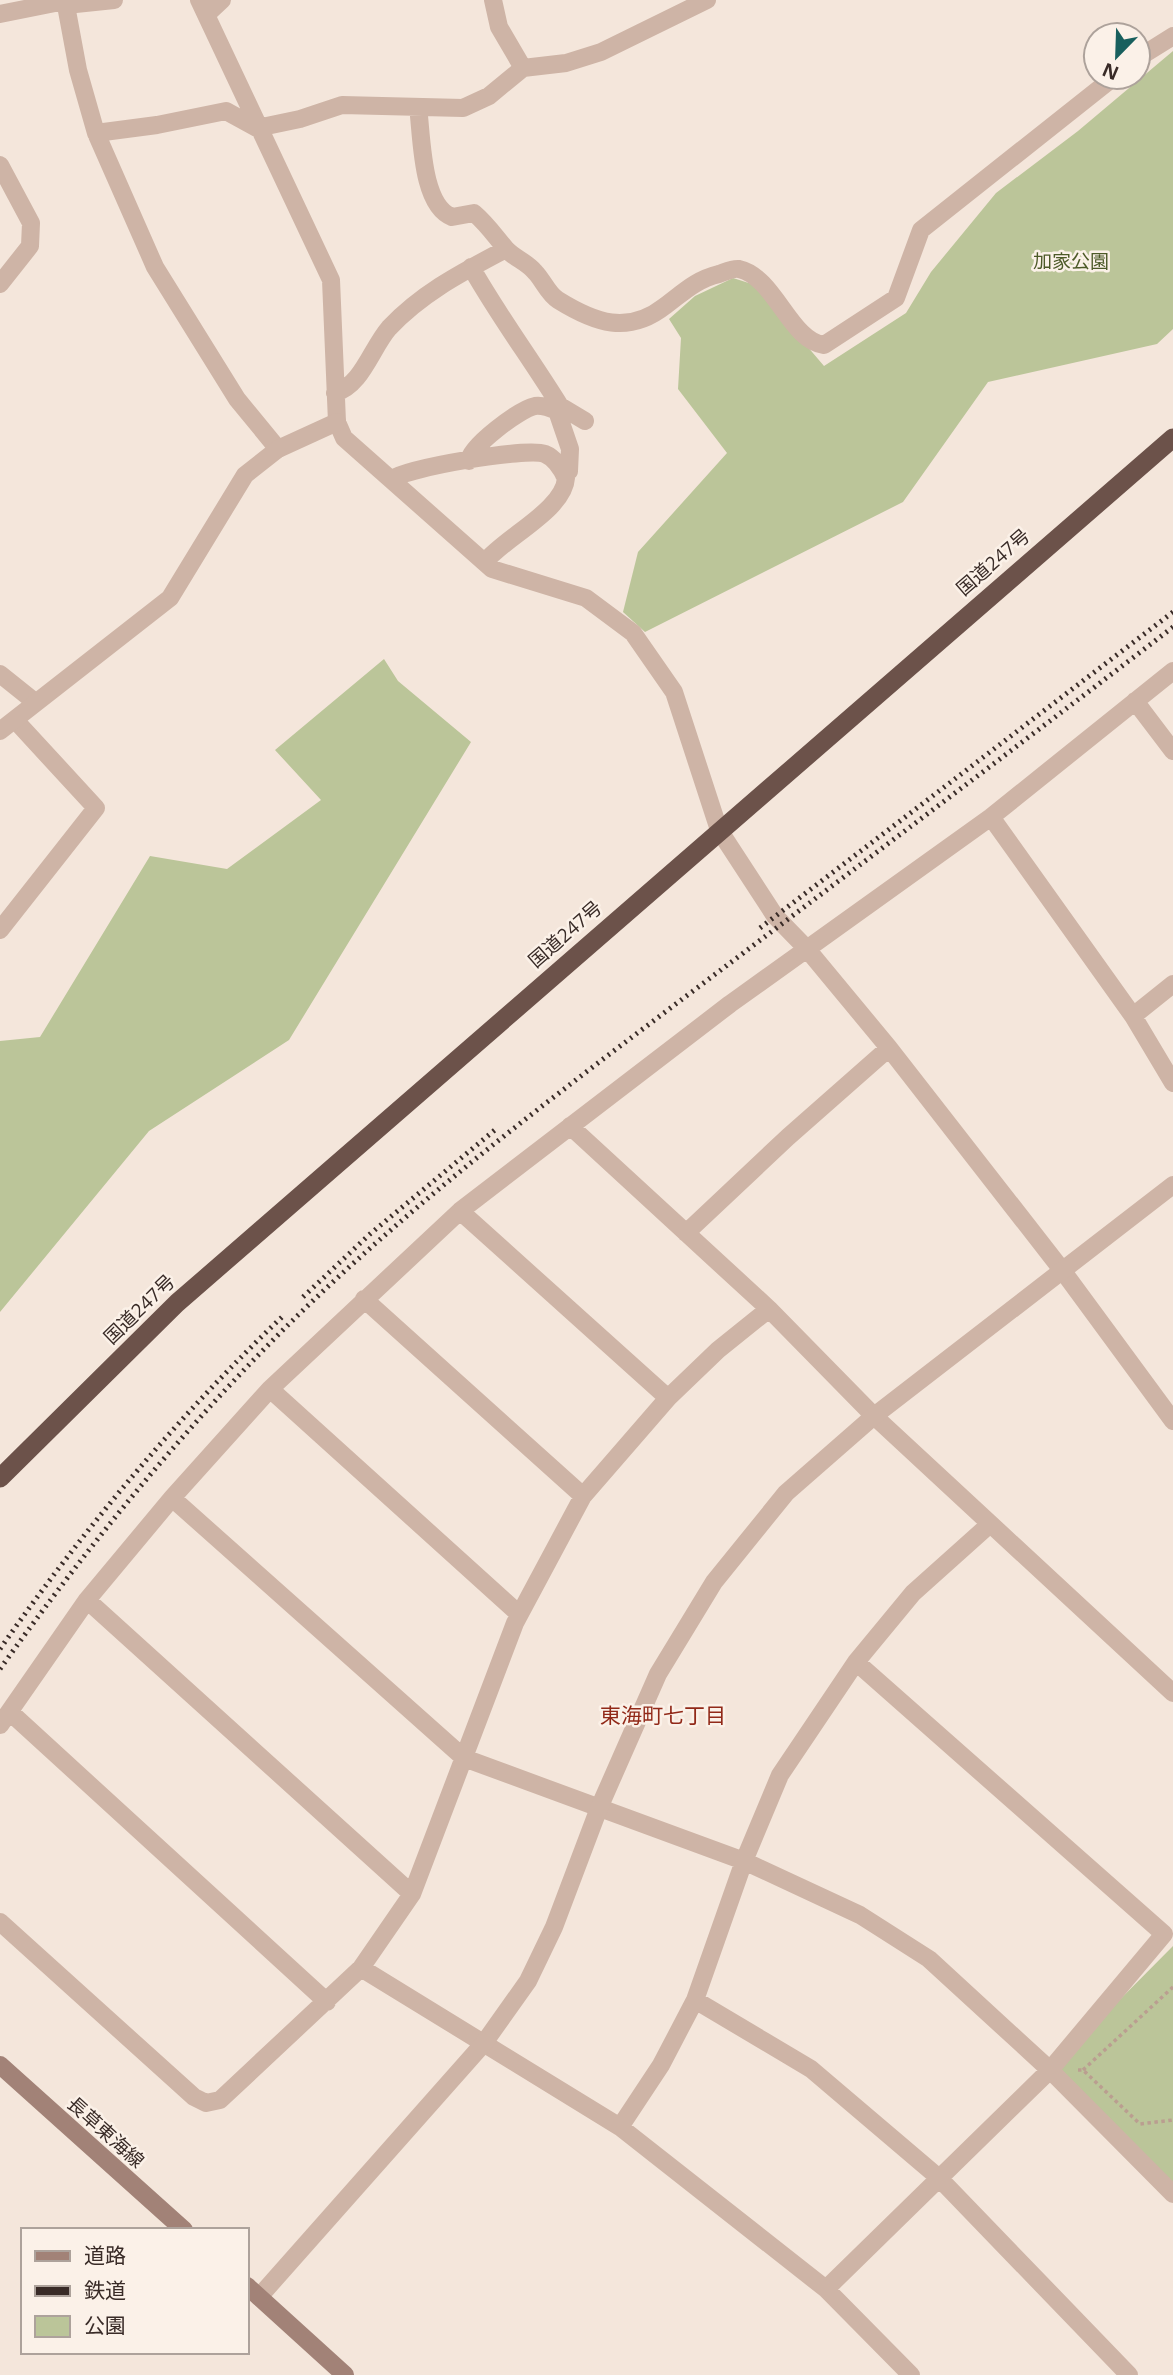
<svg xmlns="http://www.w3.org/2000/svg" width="1173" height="2375" font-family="'Open Sans','Noto Sans JP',sans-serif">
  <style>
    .green { fill: #bbc599 }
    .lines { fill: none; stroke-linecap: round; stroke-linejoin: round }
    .path { stroke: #ba9e90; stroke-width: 3.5; stroke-dasharray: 3.5 3.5; stroke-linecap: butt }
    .minor { stroke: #ceb4a6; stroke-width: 18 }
    .tertiary { stroke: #ceb4a6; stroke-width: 18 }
    .secondary { stroke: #a28277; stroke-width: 18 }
    .trunk { stroke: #6c524a; stroke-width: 19 }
    .rail { stroke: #392b27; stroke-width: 5; stroke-dasharray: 2 5; stroke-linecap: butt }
    .labels { text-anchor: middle; stroke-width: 5; stroke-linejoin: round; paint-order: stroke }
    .park-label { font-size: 19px; fill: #4d5a28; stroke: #fbf1e8 }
    .street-label { font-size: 19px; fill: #392b27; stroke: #fbf1e8 }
    .neighbourhood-label { font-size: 21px; fill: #912918; stroke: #fbf1e8 }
  </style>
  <rect width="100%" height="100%" fill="#f4e6db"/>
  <path class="green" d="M1173,51V329L1157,344L988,382L903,502L645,632L623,612L638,552L727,453L678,389L681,338L669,319L695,296L733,278L755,285L824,366L906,313L931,272L996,193L1078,131Z
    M384,659L398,681L471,742L289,1040L149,1131L0,1312V1041L40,1037L150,856L227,869L321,800L275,750Z
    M1173,1946V2194L1050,2070Z"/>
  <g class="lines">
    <path class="path" d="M1078,2070H1083L1140,2124L1173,2120
      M1083,2070L1173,1987"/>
    <path class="minor" d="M65,0L78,70L96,133L155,267L237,399L278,449
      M199,0L331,280L337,422L344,438L492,569L586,598L633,633L674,692L719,830L775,916L807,949L889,1048L1062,1270L1173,1421
      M493,0L499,27L523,68
      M66,5L114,0
      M0,14L65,1
      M206,15L222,0
      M1138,58L1173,36
      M418,107C422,136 421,205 452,217L474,213C487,224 495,236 506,249C514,258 527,262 535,272C543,280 548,294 558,300C595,323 628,335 665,306C684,292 695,280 719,274C725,272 733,268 739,269C775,277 790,341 824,345L896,298L921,230L1114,77
      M96,133L157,125L226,111L257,128L300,119L342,105L463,108L489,96L523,68L566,63L601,52L707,0
      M0,165L31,223L30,246L0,284
      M471,267C498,315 531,359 560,406
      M335,393C362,385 371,349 389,328C423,292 463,272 506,249
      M557,411L560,406L585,421
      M469,461C469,447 520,409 535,406C543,405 550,408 557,411L570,449L569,471L564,475
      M392,479C407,468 527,447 545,454C555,458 561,468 566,478C564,510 505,537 485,562
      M0,674L35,702
      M1135,701L1173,751
      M991,817L1133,1016L1173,1083
      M0,930L96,808L15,720
      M1133,1016L1173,984
      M570,1126L769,1309L874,1416L1173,1693
      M460,1211L668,1398
      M686,1233L788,1137L889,1048
      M364,1299L583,1496
      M270,1389L519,1614
      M172,1498L464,1758L744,1861L860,1915L929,1959L1050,2070L1173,2194
      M87,1600L412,1894
      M11,1713L327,2002
      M0,1725L87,1600L172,1498L270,1389L460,1211L730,1004L991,817L1173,671
      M0,1922L194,2097L206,2103L220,2100L361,1968L412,1894L515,1623L583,1496L668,1398L718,1350L769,1309
      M361,1968L620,2127L826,2289L911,2375
      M695,2000L811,2069L938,2177L1129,2375
      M620,2127L661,2065L695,2000L744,1861L780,1775L856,1662L913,1593L990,1524
      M826,2289L1050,2070L1164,1934L856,1662"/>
    <path class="tertiary" d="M0,731L170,598L245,475L278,449L337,422
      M259,2297L484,2043L528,1981L554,1927L599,1808L658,1674L714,1582L786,1493L874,1416L1173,1185"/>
    <path class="secondary" d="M0,2065L184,2230
      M247,2286L345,2375"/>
    <path class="trunk" d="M0,1478L177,1303L1173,438"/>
    <path class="rail" d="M760,928L1173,612
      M303,1297L370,1234L496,1129
      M0,1649C83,1530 178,1416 283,1316
      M0,1669C87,1547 183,1429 290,1323C414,1201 554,1096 693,991C853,870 1014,749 1173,627"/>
  </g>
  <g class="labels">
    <g class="park-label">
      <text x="1071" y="268">加家公園</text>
    </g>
    <g class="street-label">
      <text transform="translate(993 562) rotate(-41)" y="7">国道247号</text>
      <text transform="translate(565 934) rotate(-41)" y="7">国道247号</text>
      <text transform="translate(139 1309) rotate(-44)" y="7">国道247号</text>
      <text transform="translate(106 2132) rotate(42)" y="7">長草東海線</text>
    </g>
    <g class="neighbourhood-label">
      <text x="663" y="1723">東海町七丁目</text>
    </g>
  </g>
  <rect x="21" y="2228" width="228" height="126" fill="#fbf1e8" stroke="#ada29b" stroke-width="2"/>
  <rect x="35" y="2251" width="35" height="10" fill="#a28277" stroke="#ada29b" stroke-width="2"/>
  <text x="84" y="2263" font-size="21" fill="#392b27">道路</text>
  <rect x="35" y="2286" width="35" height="10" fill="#392b27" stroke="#ada29b" stroke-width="2"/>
  <text x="84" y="2298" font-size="21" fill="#392b27">鉄道</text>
  <rect x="35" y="2316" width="35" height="21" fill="#bbc599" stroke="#ada29b" stroke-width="2"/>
  <text x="84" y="2333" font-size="21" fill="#392b27">公園</text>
  <g transform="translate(1117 56) rotate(203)"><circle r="33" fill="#fbf1e8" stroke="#ada29b" stroke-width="2"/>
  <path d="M0-5L12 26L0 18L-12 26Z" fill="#185f5d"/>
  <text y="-10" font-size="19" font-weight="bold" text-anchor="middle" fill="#392b27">N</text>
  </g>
</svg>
